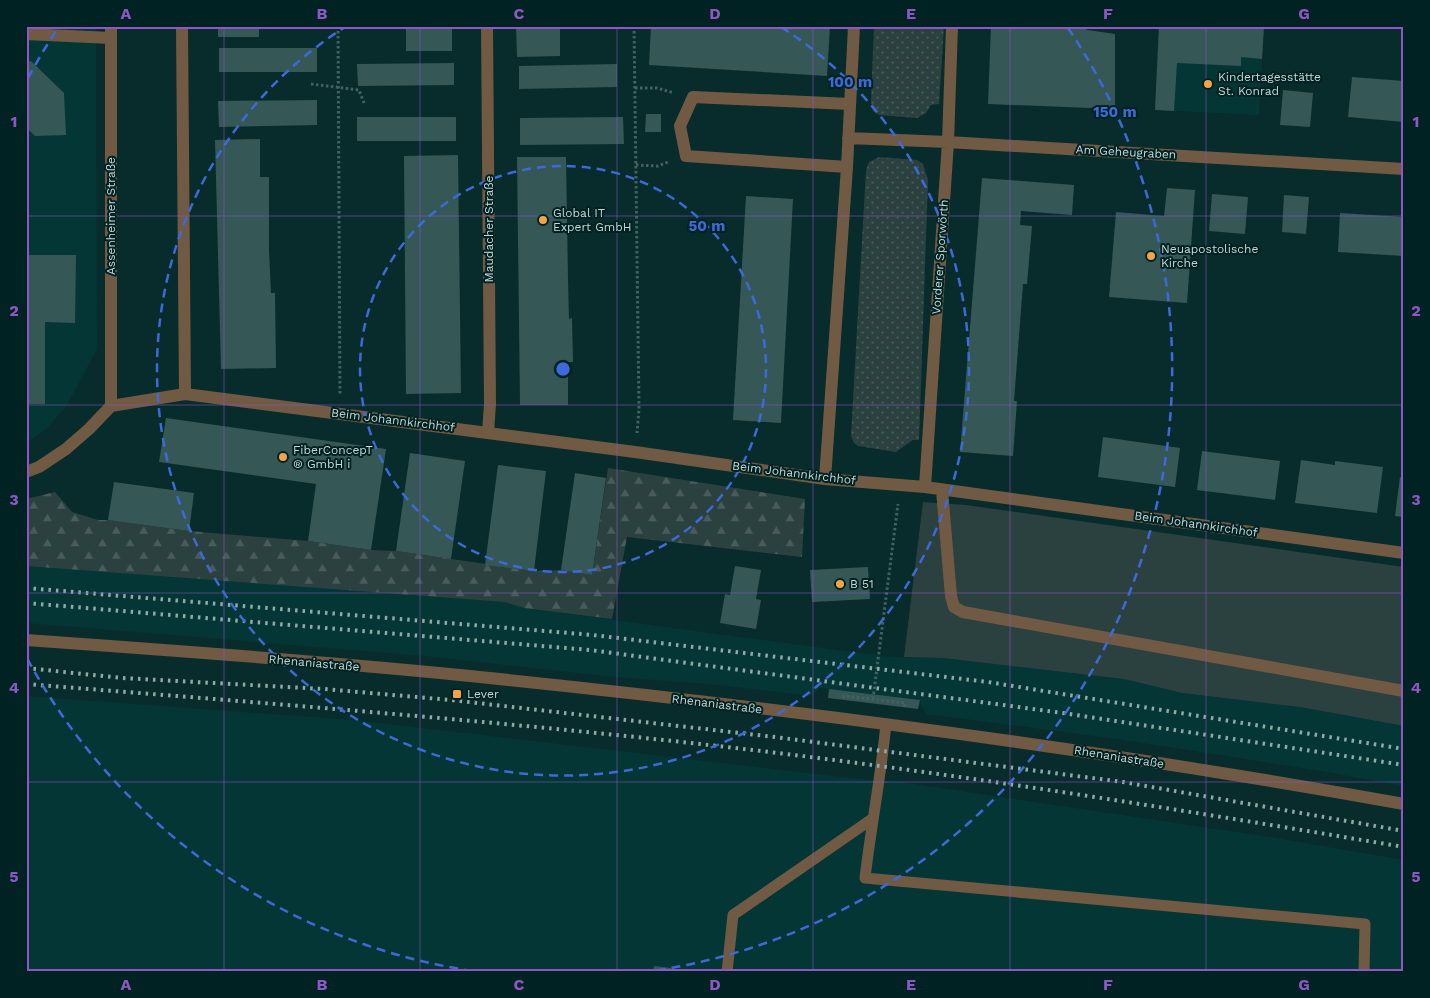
<svg xmlns="http://www.w3.org/2000/svg" width="1430" height="998" font-family="'Work Sans',sans-serif">
  <style>
    .built { fill: #043635 }
    .grass { fill: url(#grass-dots) }
    .forest { fill: url(#forest-firs) }
    .garden { fill: #2b4140 }
    .building { fill: #355857 }
    .lines { fill: none; stroke-linecap: round; stroke-linejoin: round }
    .path { stroke: #426160; stroke-width: 3; stroke-dasharray: 2.5 2.5; stroke-linecap: butt }
    .service { stroke: #715a44; stroke-width: 11 }
    .minor { stroke: #715a44; stroke-width: 12 }
    .tertiary { stroke: #715a44; stroke-width: 12 }
    .rail { stroke: #91a9a8; stroke-width: 4; stroke-dasharray: 2.5 5; stroke-linecap: butt }
    .grid { fill: none; stroke: #8d57c5; stroke-width: 1; stroke-opacity: 0.55 }
    .ring { fill: none; stroke: #3e69d8; stroke-width: 2.5; stroke-dasharray: 9 6 }
    .poi-dot { fill: #f5a346; stroke: #022; stroke-width: 2 }
    .labels { text-anchor: middle; stroke-width: 4; stroke-linejoin: round; paint-order: stroke }
    .poi-label { font-size: 12px; fill: #c4d7d6; stroke: #022; text-anchor: start }
    .street-label { font-size: 12px; fill: #c4d7d6; stroke: #022 }
    .centre { fill: #3e69d8; stroke: #022; stroke-width: 2.5 }
    .ring-label { font-size: 15px; text-anchor: middle; font-weight: bold; fill: #3e69d8; stroke: #022; stroke-width: 4; stroke-linejoin: round; paint-order: stroke }
    .neatline { fill: none; stroke: #8d57c5; stroke-width: 2 }
    .grid-label { font-size: 16px; text-anchor: middle; font-weight: bold; fill: #8d57c5 }
  </style>
  <defs>
    <pattern id="grass-dots" width="8" height="8" patternUnits="userSpaceOnUse" patternTransform="scale(1.25)"><rect width="8" height="8" fill="#2b4140"/><path d="M2 2h.1M6 6h.1" fill="none" stroke="#485c5b" stroke-width="1.8" stroke-linecap="round"/></pattern>
    <pattern id="forest-firs" width="22" height="20" patternUnits="userSpaceOnUse" patternTransform="scale(1.25)"><rect width="22" height="20" fill="#2b4140"/><path d="M5 1l3.5 6h-7zM16 11l3.5 6h-7z" fill="#485c5b"/></pattern>
  </defs>
  <rect width="100%" height="100%" fill="#072c2b"/>
  <path class="built" d="M26,26H96L97,349L67,405L47,428L26,443Z
    M1159,26H1264L1259,115L1155,110Z
    M26,566L505,602L524,608L890,657L943,658L1124,679L1182,693L1300,707L1404,726V786L1315,770L1117,739L927,714L922,707L920,700L829,689L820,688L811,696L718,685L604,676L424,656L26,623Z
    M26,696L353,720L859,779L901,782L1270,837L1404,860V972H26Z"/>
  <path class="grass" d="M874,26H944L939,104L931,105L926,113L917,118L879,115L873,111L871,102Z
    M879,157L917,160L923,164L928,180L919,440H913L896,452L858,446L854,443L851,436L866,170L869,162Z"/>
  <path class="forest" d="M608,468L805,499L802,557L627,537L612,619L524,608L505,602L26,566V499L55,492L72,512L98,520H109L189,531L308,541L371,550L396,551L534,571L561,570L592,575Z"/>
  <path class="garden" d="M923,502L966,505L1404,567V726L1300,707L1182,693L1124,679L943,658L904,657Z"/>
  <path class="building" d="M218,26H259V37H218Z
    M406,26H452V51H406Z
    M516,26H560V56L517,57Z
    M651,26H830L827,76L649,65Z
    M991,26H1078L1088,30L1115,34V109L988,104Z
    M1159,26H1264L1262,59L1241,57V66L1177,63L1174,111L1155,110Z
    M219,48H317V72H219Z
    M31,61L64,93L66,135L35,136L26,127V63Z
    M454,63V85L358,86L357,64Z
    M617,64V87L519,89V66Z
    M1352,77L1404,81V122L1348,117Z
    M1283,90L1313,93L1310,127L1280,125Z
    M317,100V125L219,127L218,101Z
    M646,114H661V132H645Z
    M357,117H456V141H357Z
    M623,117L624,144L520,145V118Z
    M260,139V177H269V251L271,293H275L276,368L221,369L215,140Z
    M458,155L461,393L406,394L404,156Z
    M517,157H566L568,279L569,319L572,318L573,362H568V405H520Z
    M982,178L1074,185L1072,215L1021,211L1020,225L1032,226L1027,284H1023L1014,401H1017L1013,456L960,452Z
    M1167,188L1195,190L1187,303L1109,297L1116,212L1164,216Z
    M1212,194L1248,197L1245,234L1209,231Z
    M1284,195L1309,197L1306,234L1282,232Z
    M746,196L793,199L781,423L733,420Z
    M1340,213L1404,217V256L1338,252Z
    M26,255H76L75,323L45,322V404H26Z
    M166,418L386,449L371,550L308,541L316,484L159,462Z
    M1103,437L1180,448L1175,487L1098,477Z
    M1202,451L1280,461L1275,500L1197,490Z
    M410,453L465,461L451,559L396,551Z
    M1301,460L1335,465V461L1383,467L1377,513L1295,503Z
    M498,465L546,471L534,571L485,565Z
    M575,473L606,478L592,575L561,570Z
    M1400,477L1404,478V517L1395,516Z
    M114,482L194,493L189,531L108,520Z
    M735,566L761,570L756,599L761,600L756,629L720,623L725,594L730,595Z
    M868,567L870,599L812,602L810,570Z
    M829,689L920,700L918,709L828,698Z
    M654,966L671,968V972H653Z"/>
  <g class="lines">
    <path class="path" d="M338,26L340,396
      M634,26L639,409L637,433
      M311,84L359,90L364,103
      M635,88H657L674,93
      M636,165L658,166L668,162
      M843,698L844,696L905,703L904,708
      M873,699L898,504"/>
    <path class="service" d="M886,724C881,776 871,827 865,878L1365,924L1364,972
      M727,972L733,915L872,819"/>
    <path class="minor" d="M111,26V406
      M182,26L185,394
      M487,26L490,404L488,433
      M26,34L111,38
      M848,138L948,142L1404,169
      M847,167L686,156L680,126L693,97L850,104
      M26,472L39,467L66,449L89,429L111,406L185,394L635,452L825,479L925,487L1404,553
      M825,479L847,167L854,26
      M925,487L948,142L952,26
      M942,490L951,596L954,607L963,612L1404,691"/>
    <path class="tertiary" d="M26,640C168,650 309,660 450,674C769,706 1088,747 1404,804"/>
    <path class="rail" d="M26,588L593,635L988,682L1404,749
      M26,603L590,650L1063,713L1404,765
      M26,668L122,678L324,689L451,700L775,737L1123,782L1404,831
      M26,684C251,702 476,719 700,744C936,770 1170,808 1404,847"/>
  </g>
  <path class="grid" d="M224,26V972M420,26V972M617,26V972M813,26V972M1010,26V972M1206,26V972M26,216H1404M26,405H1404M26,593H1404M26,782H1404"/>
  <g class="ring">
    <circle cx="563" cy="369" r="203"/>
    <path d="M781 27A406 406 0 1 1 345 27"/>
    <path d="M473 971A609 609 0 0 1 28 660M28 78A609 609 0 0 1 58 28M1068 28A609 609 0 0 1 653 971"/>
  </g>
  <g class="poi-dot">
    <circle cx="1208" cy="84" r="5"/>
    <circle cx="543" cy="220" r="5"/>
    <circle cx="1151" cy="256" r="5"/>
    <circle cx="283" cy="457" r="5"/>
    <circle cx="840" cy="584" r="5"/>
    <rect x="452" y="689" width="10" height="10" rx="2.5"/>
  </g>
  <g class="labels">
    <g class="poi-label">
      <text x="1218" y="81">Kindertagesstätte<tspan x="1218" dy="14">St. Konrad</tspan></text>
      <text x="553" y="217">Global IT<tspan x="553" dy="14">Expert GmbH</tspan></text>
      <text x="1161" y="253">Neuapostolische<tspan x="1161" dy="14">Kirche</tspan></text>
      <text x="293" y="454">FiberConcepT<tspan x="293" dy="14">® GmbH i</tspan></text>
      <text x="850" y="588">B 51</text>
      <text x="467" y="698">Lever</text>
    </g>
    <g class="street-label">
      <text transform="translate(1126 152) rotate(3)" y="4">Am Geheugraben</text>
      <text transform="translate(111 216) rotate(-90)" y="4">Assenheimer Straße</text>
      <text transform="translate(489 229) rotate(-90)" y="4">Maudacher Straße</text>
      <text transform="translate(940 257) rotate(-86)" y="4">Vorderer Sporwörth</text>
      <text transform="translate(393 420) rotate(7)" y="4">Beim Johannkirchhof</text>
      <text transform="translate(794 473) rotate(7)" y="4">Beim Johannkirchhof</text>
      <text transform="translate(1196 524) rotate(8)" y="4">Beim Johannkirchhof</text>
      <text transform="translate(314 663) rotate(5)" y="4">Rhenaniastraße</text>
      <text transform="translate(717 704) rotate(7)" y="4">Rhenaniastraße</text>
      <text transform="translate(1119 757) rotate(9)" y="4">Rhenaniastraße</text>
    </g>
  </g>
  <circle cx="563" cy="369" r="8" class="centre"/>
  <g class="ring-label">
    <text x="850" y="87">100 m</text>
    <text x="1115" y="117">150 m</text>
    <text x="707" y="231">50 m</text>
  </g>
  <rect width="1430" height="998" fill="none" stroke="#002222" stroke-width="55"/>
  <rect x="28" y="28" width="1374" height="942" class="neatline"/>
  <g class="grid-label">
    <text x="126" y="19">A</text>
    <text x="322" y="19">B</text>
    <text x="519" y="19">C</text>
    <text x="715" y="19">D</text>
    <text x="911" y="19">E</text>
    <text x="1108" y="19">F</text>
    <text x="1304" y="19">G</text>
    <text x="14" y="127">1</text>
    <text x="1416" y="127">1</text>
    <text x="14" y="316">2</text>
    <text x="1416" y="316">2</text>
    <text x="14" y="505">3</text>
    <text x="1416" y="505">3</text>
    <text x="14" y="693">4</text>
    <text x="1416" y="693">4</text>
    <text x="14" y="882">5</text>
    <text x="1416" y="882">5</text>
    <text x="126" y="990">A</text>
    <text x="322" y="990">B</text>
    <text x="519" y="990">C</text>
    <text x="715" y="990">D</text>
    <text x="911" y="990">E</text>
    <text x="1108" y="990">F</text>
    <text x="1304" y="990">G</text>
  </g>
</svg>
